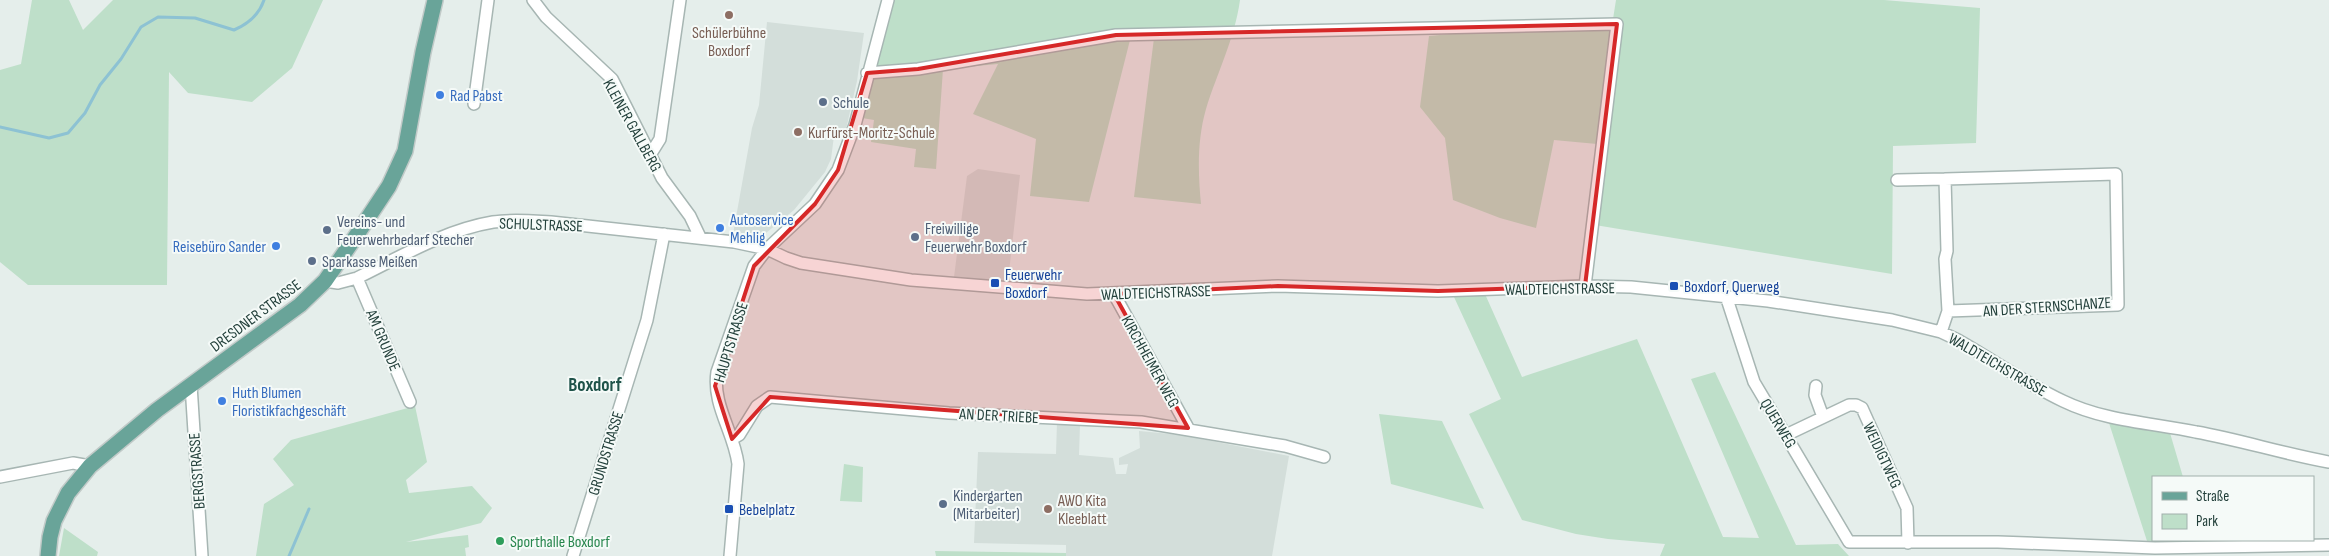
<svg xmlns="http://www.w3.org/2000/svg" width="2329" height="556" font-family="'Sofia Sans Condensed',sans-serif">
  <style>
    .built { fill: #d3deda }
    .green { fill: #bedfc9 }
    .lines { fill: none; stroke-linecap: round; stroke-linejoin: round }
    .stream { stroke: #8dc2d3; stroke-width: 3 }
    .minor-casing { stroke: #a7b6b3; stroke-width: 14 }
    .major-casing { stroke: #c1cac8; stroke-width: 18 }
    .minor { stroke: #fff; stroke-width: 11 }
    .major { stroke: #69a499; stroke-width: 15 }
    .marked { fill: #d62828; fill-opacity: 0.2; stroke: #d62828; stroke-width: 4; stroke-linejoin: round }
    .education-dot { fill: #8d6e63; stroke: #f5faf8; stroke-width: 2 }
    .shop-dot { fill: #3f7fe0; stroke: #f5faf8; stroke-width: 2 }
    .service-dot { fill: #5c6f8a; stroke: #f5faf8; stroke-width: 2 }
    .transit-dot { fill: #1a4fb4; stroke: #f5faf8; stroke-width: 2 }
    .leisure-dot { fill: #2e9e5b; stroke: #f5faf8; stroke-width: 2 }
    .labels { text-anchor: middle; stroke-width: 4; stroke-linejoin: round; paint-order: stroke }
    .education-label { font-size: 16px; fill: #785e54; stroke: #f5faf8; text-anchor: start }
    .shop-label { font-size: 16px; fill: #366cbe; stroke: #f5faf8; text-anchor: start }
    .service-label { font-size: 16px; fill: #4e5e75; stroke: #f5faf8; text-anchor: start }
    .street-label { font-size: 16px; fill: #23403b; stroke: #f5faf8 }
    .transit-label { font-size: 16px; fill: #164399; stroke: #f5faf8; text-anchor: start }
    .leisure-label { font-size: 16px; fill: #27864d; stroke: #f5faf8; text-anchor: start }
    .quarter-label { font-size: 19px; font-weight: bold; fill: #1f534a; stroke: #f5faf8 }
  </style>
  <rect width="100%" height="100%" fill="#e5eeeb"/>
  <path class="built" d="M767,22L864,33L857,81L844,138L834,136L831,159L825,172L794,210L766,233L756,238L733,234L752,128L759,105Z
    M978,169L1020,175L1008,281L954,277L967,176Z
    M1057,422L1080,425L1079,455L1113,458L1116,474H1126L1128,464L1119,465V458L1140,448L1139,431L1181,435L1289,456L1272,556H1066V545L974,543L978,452L1056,454Z"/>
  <path class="green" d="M32,0H69L83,30L113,0H323L292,68L252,102L188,93L169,72L167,285H28L0,262V70L21,64Z
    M893,0H1240C1235,38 1217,73 1206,109C1197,140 1198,174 1201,204L1134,197L1154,38L1130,40L1089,202L1030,196L1036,139L973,114L998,64L943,69L936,169L914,167L916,149L871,142L874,120L862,118Z
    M1616,0H1884L1980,8L1976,143L1893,146L1892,274L1595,225L1597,144L1554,140L1536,228L1500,218L1453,200L1445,138L1420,107L1429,36L1613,19Z
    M1485,294L1522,377L1637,339L1723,537L1759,538L1691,379L1715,372L1796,545L1838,544L1849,556H1660L1665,544L1608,539L1576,534L1522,520L1469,414L1501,399L1454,297Z
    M415,406L427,462L406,480L409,493L472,486L492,508L481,523L406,542L468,535L469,547L465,548L466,556H256L264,504L294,485L273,459L291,440Z
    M1379,414L1442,421L1484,509L1391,484Z
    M2109,423L2170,433L2183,477H2153V540H2203V542L2147,541Z
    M844,464L863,467L862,502L840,501Z
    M64,528L98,552L97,556H59Z
    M935,551L1066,553V556H936Z"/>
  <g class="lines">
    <path class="stream" d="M0,127L49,138L68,133L85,113L100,85L121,59L141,27L158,17L195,18L234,30C248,24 259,15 264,0
      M289,556L309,509"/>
    <g class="minor-casing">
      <path id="minor" d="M533,0L546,17L612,79L662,178L690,216L700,237
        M867,73L918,69L1116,35L1617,24L1585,286
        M474,104L488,0
        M650,155L660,139L680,0
        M1897,180L1945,179
        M357,278L410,402
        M325,281L338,283L357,278C400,257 445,230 493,222C512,219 532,221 551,222L734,242L767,249L786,258L801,263L911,280L1087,294L1278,286L1438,291L1585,286L1631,287L1768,301L1892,320L1941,332L1958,340C1993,360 2027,384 2063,401C2104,421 2152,423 2196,432C2241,440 2284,454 2329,462
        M1114,294L1188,428
        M1726,296L1754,382L1849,542H1998L2155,548L2329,545
        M1941,332L1948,311L1945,259L1947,251L1945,179L2116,174L2118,305L1948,311
        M191,385L202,556
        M1816,386L1815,395L1823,417
        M1786,435L1849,405H1856L1862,408L1907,508L1908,543
        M732,439L739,435L757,406L770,397L949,413L1141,422L1285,446L1324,457
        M0,477L73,463L90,466
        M573,556L647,320L664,234
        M730,556L738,464C734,432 712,405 717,372L754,266L767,249L815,204L838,170L855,125L888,0"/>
    </g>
    <g class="major-casing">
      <path id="major" d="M48,556L50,537L54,521L68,493L90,466L157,410L300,305L325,281L356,236L389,186L405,151L423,52L435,0"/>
    </g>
    <use href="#minor" class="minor"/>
    <use href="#major" class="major"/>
  </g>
  <path class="marked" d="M1617,24L1585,286L1438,291L1278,286L1114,294L1188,428L770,397L732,439L715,386L754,266L815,204L838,170L867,73L918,69L1116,35Z"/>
  <g class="education-dot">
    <circle cx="729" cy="15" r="5"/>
    <circle cx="798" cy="132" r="5"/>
    <circle cx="1048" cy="509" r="5"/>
  </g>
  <g class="shop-dot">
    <circle cx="440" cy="95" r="5"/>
    <circle cx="720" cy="228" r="5"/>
    <circle cx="276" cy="246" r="5"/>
    <circle cx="222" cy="401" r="5"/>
  </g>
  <g class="service-dot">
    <circle cx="823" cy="102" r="5"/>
    <circle cx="327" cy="230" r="5"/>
    <circle cx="915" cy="237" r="5"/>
    <circle cx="312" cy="261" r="5"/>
    <circle cx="943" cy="504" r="5"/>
  </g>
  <g class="transit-dot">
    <rect x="990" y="278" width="10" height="10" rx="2.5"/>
    <rect x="1669" y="281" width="10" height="10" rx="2.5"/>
    <rect x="724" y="504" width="10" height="10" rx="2.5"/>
  </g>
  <circle class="leisure-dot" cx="500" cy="541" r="5"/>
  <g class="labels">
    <g class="education-label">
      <text x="729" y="38" text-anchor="middle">Schülerbühne<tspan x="729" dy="18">Boxdorf</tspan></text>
      <text x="808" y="138">Kurfürst-Moritz-Schule</text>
      <text x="1058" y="506">AWO Kita<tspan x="1058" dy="18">Kleeblatt</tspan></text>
    </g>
    <g class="shop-label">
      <text x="450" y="101">Rad Pabst</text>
      <text x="730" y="225">Autoservice<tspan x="730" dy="18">Mehlig</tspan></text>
      <text x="266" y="252" text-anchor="end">Reisebüro Sander</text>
      <text x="232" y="398">Huth Blumen<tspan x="232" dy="18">Floristikfachgeschäft</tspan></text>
    </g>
    <g class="service-label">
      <text x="833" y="108">Schule</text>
      <text x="337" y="227">Vereins- und<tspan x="337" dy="18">Feuerwehrbedarf Stecher</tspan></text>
      <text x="925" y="234">Freiwillige<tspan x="925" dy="18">Feuerwehr Boxdorf</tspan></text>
      <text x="322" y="267">Sparkasse Meißen</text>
      <text x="953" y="501">Kindergarten<tspan x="953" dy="18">(Mitarbeiter)</tspan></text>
    </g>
    <g class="street-label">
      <text transform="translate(633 125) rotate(61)" y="6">KLEINER GALLBERG</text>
      <text transform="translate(541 224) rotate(2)" y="6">SCHULSTRASSE</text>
      <text transform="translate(1560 288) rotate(-1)" y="6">WALDTEICHSTRASSE</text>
      <text transform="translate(1156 292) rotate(-2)" y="6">WALDTEICHSTRASSE</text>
      <text transform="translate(2047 306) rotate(-4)" y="6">AN DER STERNSCHANZE</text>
      <text transform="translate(255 315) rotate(-37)" y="6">DRESDNER STRASSE</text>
      <text transform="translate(384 340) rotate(67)" y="6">AM GRUNDE</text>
      <text transform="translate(730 342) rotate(-73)" y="6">HAUPTSTRASSE</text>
      <text transform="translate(1151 361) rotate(61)" y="6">KIRCHHEIMER WEG</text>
      <text transform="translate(1998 364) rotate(30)" y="6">WALDTEICHSTRASSE</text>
      <text transform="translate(999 415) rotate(3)" y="6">AN DER TRIEBE</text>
      <text transform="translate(1779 423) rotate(59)" y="6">QUERWEG</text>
      <text transform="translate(605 453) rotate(-73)" y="6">GRUNDSTRASSE</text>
      <text transform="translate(1883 455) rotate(65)" y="6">WEIDIGTWEG</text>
      <text transform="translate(196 471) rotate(-94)" y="6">BERGSTRASSE</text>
    </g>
    <g class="transit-label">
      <text x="1005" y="280">Feuerwehr<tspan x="1005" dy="18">Boxdorf</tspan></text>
      <text x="1684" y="292">Boxdorf, Querweg</text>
      <text x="739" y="515">Bebelplatz</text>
    </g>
    <g class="leisure-label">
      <text x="510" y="547">Sporthalle Boxdorf</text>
    </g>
    <g class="quarter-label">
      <text x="595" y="391">Boxdorf</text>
    </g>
  </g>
  <rect x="2152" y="476" width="162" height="65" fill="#f5faf8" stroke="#a1b0ac"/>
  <rect x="2162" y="492" width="25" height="8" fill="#69a499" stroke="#a1b0ac"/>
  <text x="2196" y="501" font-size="15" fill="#23403b">Straße</text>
  <rect x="2162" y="514" width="25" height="15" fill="#bedfc9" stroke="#a1b0ac"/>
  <text x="2196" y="526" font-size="15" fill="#23403b">Park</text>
</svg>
